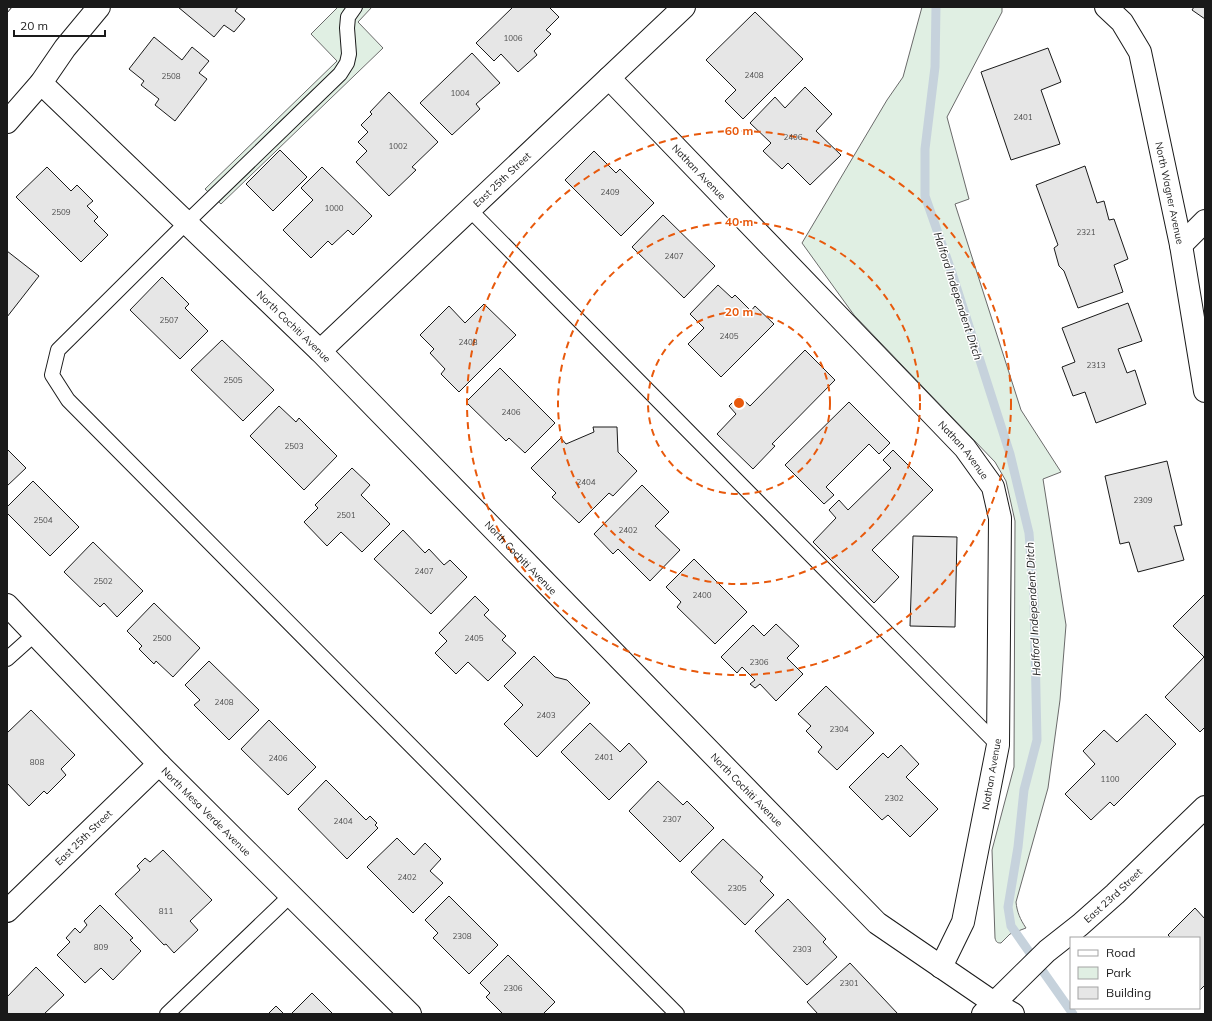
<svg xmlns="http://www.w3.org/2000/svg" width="1212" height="1021" font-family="Mulish,sans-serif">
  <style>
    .green { fill: #e0efe3; stroke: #6a6a6a }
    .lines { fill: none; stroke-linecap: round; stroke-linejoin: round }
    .stream { stroke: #c6d2dc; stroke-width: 9 }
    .building { fill: #e6e6e6; stroke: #1a1a1a }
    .service-casing { stroke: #1a1a1a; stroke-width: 16 }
    .minor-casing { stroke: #1a1a1a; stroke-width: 24 }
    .service { stroke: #fff; stroke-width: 14 }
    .minor { stroke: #fff; stroke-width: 22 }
    .ring { fill: none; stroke: #e8590c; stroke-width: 2; stroke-dasharray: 7 5 }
    .labels { text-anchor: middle; stroke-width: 3; stroke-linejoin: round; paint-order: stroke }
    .number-label { font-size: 8px; fill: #4d4d4d }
    .street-label { font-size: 10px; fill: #1a1a1a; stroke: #fff }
    .water-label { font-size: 11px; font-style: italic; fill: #1a1a1a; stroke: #fff }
    .centre { fill: #e8590c; stroke: #fff; stroke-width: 2 }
    .ring-label { font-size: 12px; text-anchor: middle; font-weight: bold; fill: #e8590c; stroke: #fff; stroke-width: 3; stroke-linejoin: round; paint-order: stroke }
  </style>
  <rect width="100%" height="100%" fill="#fff"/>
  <path class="green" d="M338,7H372L358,22L383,48L221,204L205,189L337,61L311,34Z
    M922,7H1002V12L947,117L969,199L955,204L1021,410L1061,472L1043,479L1066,625L1060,700L1048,788L1016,902C1017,912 1020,919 1026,928L1010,934L1001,943C997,943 996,942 995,938L992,850L1014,767L1015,521L1006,481L995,462L854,315L802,243L887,100L903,77Z"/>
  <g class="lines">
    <path class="stream" d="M936,7L935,67L925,149V196L952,273L1010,454L1029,533L1034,600L1037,740L1024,790L1018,847L1008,907L1011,926L1073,1014"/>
  </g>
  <path class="building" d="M7,7H12L7,13Z
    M178,7H238L235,11L245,19L234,32L224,25L214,37Z
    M513,7H549L559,17L546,30L551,34L534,51L537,55L518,72L501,54L494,61L476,43Z
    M1194,7H1205V19L1192,10Z
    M755,12L803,59L743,119L725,101L736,90L706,60Z
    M154,37L182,60L192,47L209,61L199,73L207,79L175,121L155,105L159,99L141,85L144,81L129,69Z
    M1048,48L1061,82L1041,90L1060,144L1011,160L981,72Z
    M472,53L500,83L476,104L480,109L452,135L420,103Z
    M805,87L832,114L816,131L841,155L810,185L788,163L782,169L763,151L771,143L750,123L775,97L785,108Z
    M389,92L438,142L412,167L416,170L389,196L356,162L367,151L358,142L368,132L361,125L372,114L370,112Z
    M280,150L307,177L273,211L246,184Z
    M594,151L616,173L620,169L654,203L621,236L565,180Z
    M1085,166L1097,203L1104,201L1109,220L1114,219L1128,259L1114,265L1123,292L1078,308L1064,271L1059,266L1054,248L1058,245L1036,185Z
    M47,167L71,191L77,185L93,201L87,206L98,217L94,221L108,235L81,262L16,197Z
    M322,167L372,216L353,235L348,230L332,245L328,241L311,258L283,230L313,200L301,188Z
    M663,215L715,266L684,298L632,247Z
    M7,251L39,276L7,317Z
    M162,277L189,304L185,308L208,331L180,359L130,310Z
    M718,285L732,298L735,295L751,311L755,306L774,324L721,377L688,344L704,328L690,314Z
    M1128,303L1142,341L1118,349L1127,373L1135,370L1146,404L1096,423L1085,392L1073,396L1062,367L1075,362L1062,328Z
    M484,304L516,335L459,392L441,374L445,369L430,353L434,349L420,335L449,306L465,323Z
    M222,340L274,390L243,421L191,370Z
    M805,350L835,380L772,444L775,446L753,469L717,434L736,414L729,406L739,396L750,406Z
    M500,368L555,423L525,453L509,438L506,441L466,402Z
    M849,402L890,443L879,454L869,444L826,487L834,495L824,504L785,465Z
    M279,406L296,422L299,418L337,456L304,490L250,436Z
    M593,427H617L618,452L637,471L613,496L609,493L579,523L552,497L556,493L531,468L561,438L566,444L594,432Z
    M7,449L26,468L7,486Z
    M893,450L933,490L872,550L899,577L874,603L813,542L836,518L829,510L839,500L848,510L891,468L883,460Z
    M1167,461L1182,525L1174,526L1184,560L1138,572L1129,542L1120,544L1105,476Z
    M352,468L370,485L361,495L390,524L362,552L341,532L327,546L304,522L318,508L315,505Z
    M33,481L79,527L50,556L7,513V507Z
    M642,485L669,512L655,526L680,550L650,581L618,549L613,554L594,534Z
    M403,530L425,553L429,549L444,565L450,560L467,577L431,614L374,559Z
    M913,536L957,537L955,627L910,626Z
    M93,542L143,591L117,617L104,603L100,607L64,572Z
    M694,559L747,612L715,644L677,607L681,602L666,587Z
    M1205,594V727L1200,732L1165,697L1204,657L1173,626Z
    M475,596L489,610L484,615L506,636L502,640L516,653L488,681L468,662L456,674L435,653L447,641L439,633Z
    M154,603L200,648L173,677L156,661L154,664L139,649L142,646L127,631Z
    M776,624L799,646L787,658L803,674L776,701L760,684L755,688L750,684L755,680L742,667L737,673L721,657L753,625L764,636Z
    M534,656L555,677L567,680L590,703L537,757L504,724L523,705L504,686Z
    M209,661L259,710L229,740L194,705L200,700L185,685Z
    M826,686L874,733L837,770L818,752L822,747L806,731L811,726L798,714Z
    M31,710L75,755L61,769L66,775L47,794L44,791L29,806L7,783V773L8,772L7,771V733Z
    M1146,714L1176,744L1114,806L1110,802L1091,820L1065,794L1095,764L1083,751L1104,730L1117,742Z
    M269,720L316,767L288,795L241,749Z
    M590,723L620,752L629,743L647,762L609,800L561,752Z
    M901,745L919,764L906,777L938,809L910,837L888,815L882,820L849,787L883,753L888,758Z
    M326,780L366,820L370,816L377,823L375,825L378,828L347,859L298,809Z
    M658,781L683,805L687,801L714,828L680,862L629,811Z
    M397,838L414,855L425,843L441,859L430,871L443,883L413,913L367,867Z
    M723,839L763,877L760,881L774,895L745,925L691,872Z
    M163,850L212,900L190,921L198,930L174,953L166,944L164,945L115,894L140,870L137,866L145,858L150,862Z
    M449,896L498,945L469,974L433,938L438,933L425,920Z
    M788,899L826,939L823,942L837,957L807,985L755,931Z
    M100,905L133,938L130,940L141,951L113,980L101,968L85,983L57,955L70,942L66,938L75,928L80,933L87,925L84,921Z
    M1195,908L1205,919V985L1199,991V938H1171L1168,935Z
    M508,955L555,1002L543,1014H503L486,997L490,993L480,983Z
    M850,963L898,1014H818L807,1002Z
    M36,967L64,995L44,1014H7V997Z
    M312,993L333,1014H291Z
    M276,1006L284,1014H268Z"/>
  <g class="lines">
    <g class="service-casing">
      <path id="service" d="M355,7L348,17L347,28L349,54L347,63L340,74L186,223L58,350L52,375L68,400L677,1014
        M470,210L998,745
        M7,659L35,634
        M167,1014L291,895"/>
    </g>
    <g class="minor-casing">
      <g id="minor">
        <path id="s1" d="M1106,7L1122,22L1140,52L1181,245L1205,391"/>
        <path id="s2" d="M609,78L965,448L993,487L1000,518L998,745L963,922L941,967"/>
        <path id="s3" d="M41,83L320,351L877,923L994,1003L1013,1014"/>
        <path d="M7,122L41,83L65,48L99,7"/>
        <path d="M1181,245L1205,221"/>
        <path id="s4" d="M320,351L684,7"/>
        <path id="s5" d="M7,605L159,764L410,1014"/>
        <path id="s6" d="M7,911L159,764"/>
        <path id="s7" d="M983,1014L1047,951L1080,925L1115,894L1205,807"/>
      </g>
    </g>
    <use href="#service" class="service"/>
    <use href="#minor" class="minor"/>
  </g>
  <g class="ring">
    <circle cx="739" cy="403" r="91"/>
    <circle cx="739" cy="403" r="181"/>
    <circle cx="739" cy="403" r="272"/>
  </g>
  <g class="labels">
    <g class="number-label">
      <text x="513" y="41">1006</text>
      <text x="754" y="78">2408</text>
      <text x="171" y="79">2508</text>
      <text x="460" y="96">1004</text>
      <text x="1023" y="120">2401</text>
      <text x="793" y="140">2406</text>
      <text x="398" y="149">1002</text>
      <text x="610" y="195">2409</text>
      <text x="334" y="211">1000</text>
      <text x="61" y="215">2509</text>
      <text x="1086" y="235">2321</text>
      <text x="674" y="259">2407</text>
      <text x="169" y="323">2507</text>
      <text x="729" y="339">2405</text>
      <text x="468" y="345">2408</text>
      <text x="1096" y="368">2313</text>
      <text x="233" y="383">2505</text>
      <text x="511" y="415">2406</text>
      <text x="294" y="449">2503</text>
      <text x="586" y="485">2404</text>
      <text x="1143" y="503">2309</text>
      <text x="346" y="518">2501</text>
      <text x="43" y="523">2504</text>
      <text x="628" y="533">2402</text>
      <text x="424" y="574">2407</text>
      <text x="103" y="584">2502</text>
      <text x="702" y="598">2400</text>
      <text x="162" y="641">2500</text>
      <text x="474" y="641">2405</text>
      <text x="759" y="665">2306</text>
      <text x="224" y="705">2408</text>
      <text x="546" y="718">2403</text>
      <text x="839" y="732">2304</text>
      <text x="604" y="760">2401</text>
      <text x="278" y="761">2406</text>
      <text x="37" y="765">808</text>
      <text x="1110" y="782">1100</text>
      <text x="894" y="801">2302</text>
      <text x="672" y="822">2307</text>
      <text x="343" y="824">2404</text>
      <text x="407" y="880">2402</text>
      <text x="737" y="891">2305</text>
      <text x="166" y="914">811</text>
      <text x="462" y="939">2308</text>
      <text x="101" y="950">809</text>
      <text x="802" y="952">2303</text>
      <text x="849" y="986">2301</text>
      <text x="513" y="991">2306</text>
    </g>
    <g class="street-label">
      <text dy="4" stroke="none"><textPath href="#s2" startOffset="130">Nathan Avenue</textPath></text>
      <text dy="4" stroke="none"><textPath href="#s4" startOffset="250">East 25th Street</textPath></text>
      <text dy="4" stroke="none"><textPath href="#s1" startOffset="201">North Wagner Avenue</textPath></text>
      <text dy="4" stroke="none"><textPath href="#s3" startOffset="351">North Cochiti Avenue</textPath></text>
      <text dy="4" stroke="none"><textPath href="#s2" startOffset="514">Nathan Avenue</textPath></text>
      <text dy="4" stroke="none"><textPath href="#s3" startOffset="675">North Cochiti Avenue</textPath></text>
      <text transform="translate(991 774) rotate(-80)" y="4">Nathan Avenue</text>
      <text dy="4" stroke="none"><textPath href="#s3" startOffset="999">North Cochiti Avenue</textPath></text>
      <text dy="4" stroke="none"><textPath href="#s5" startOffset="287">North Mesa Verde Avenue</textPath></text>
      <text dy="4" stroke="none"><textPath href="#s6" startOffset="106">East 25th Street</textPath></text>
      <text dy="4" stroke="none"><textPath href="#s7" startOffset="176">East 23rd Street</textPath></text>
    </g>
    <g class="water-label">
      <text transform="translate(958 296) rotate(72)" y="4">Halford Independent Ditch</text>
      <text transform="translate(1033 609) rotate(-93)" y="4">Halford Independent Ditch</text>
    </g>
  </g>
  <circle cx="739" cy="403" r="6" class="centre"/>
  <g class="ring-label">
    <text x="739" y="135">60 m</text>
    <text x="739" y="226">40 m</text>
    <text x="739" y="316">20 m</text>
  </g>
  <rect width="1212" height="1021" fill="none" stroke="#1a1a1a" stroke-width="16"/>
  <rect x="1070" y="937" width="130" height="72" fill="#ffffff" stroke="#a3a3a3"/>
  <rect x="1078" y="950" width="20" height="6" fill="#ffffff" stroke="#a3a3a3"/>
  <text x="1106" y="957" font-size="12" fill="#1a1a1a">Road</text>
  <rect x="1078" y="967" width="20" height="12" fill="#e0efe3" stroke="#a3a3a3"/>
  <text x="1106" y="977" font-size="12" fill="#1a1a1a">Park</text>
  <rect x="1078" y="987" width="20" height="12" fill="#e6e6e6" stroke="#a3a3a3"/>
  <text x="1106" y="997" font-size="12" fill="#1a1a1a">Building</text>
  <path d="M14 30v6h91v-6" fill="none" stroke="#1a1a1a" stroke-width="2"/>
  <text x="20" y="30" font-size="12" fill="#1a1a1a" stroke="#ffffff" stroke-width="3" paint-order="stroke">20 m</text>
</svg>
